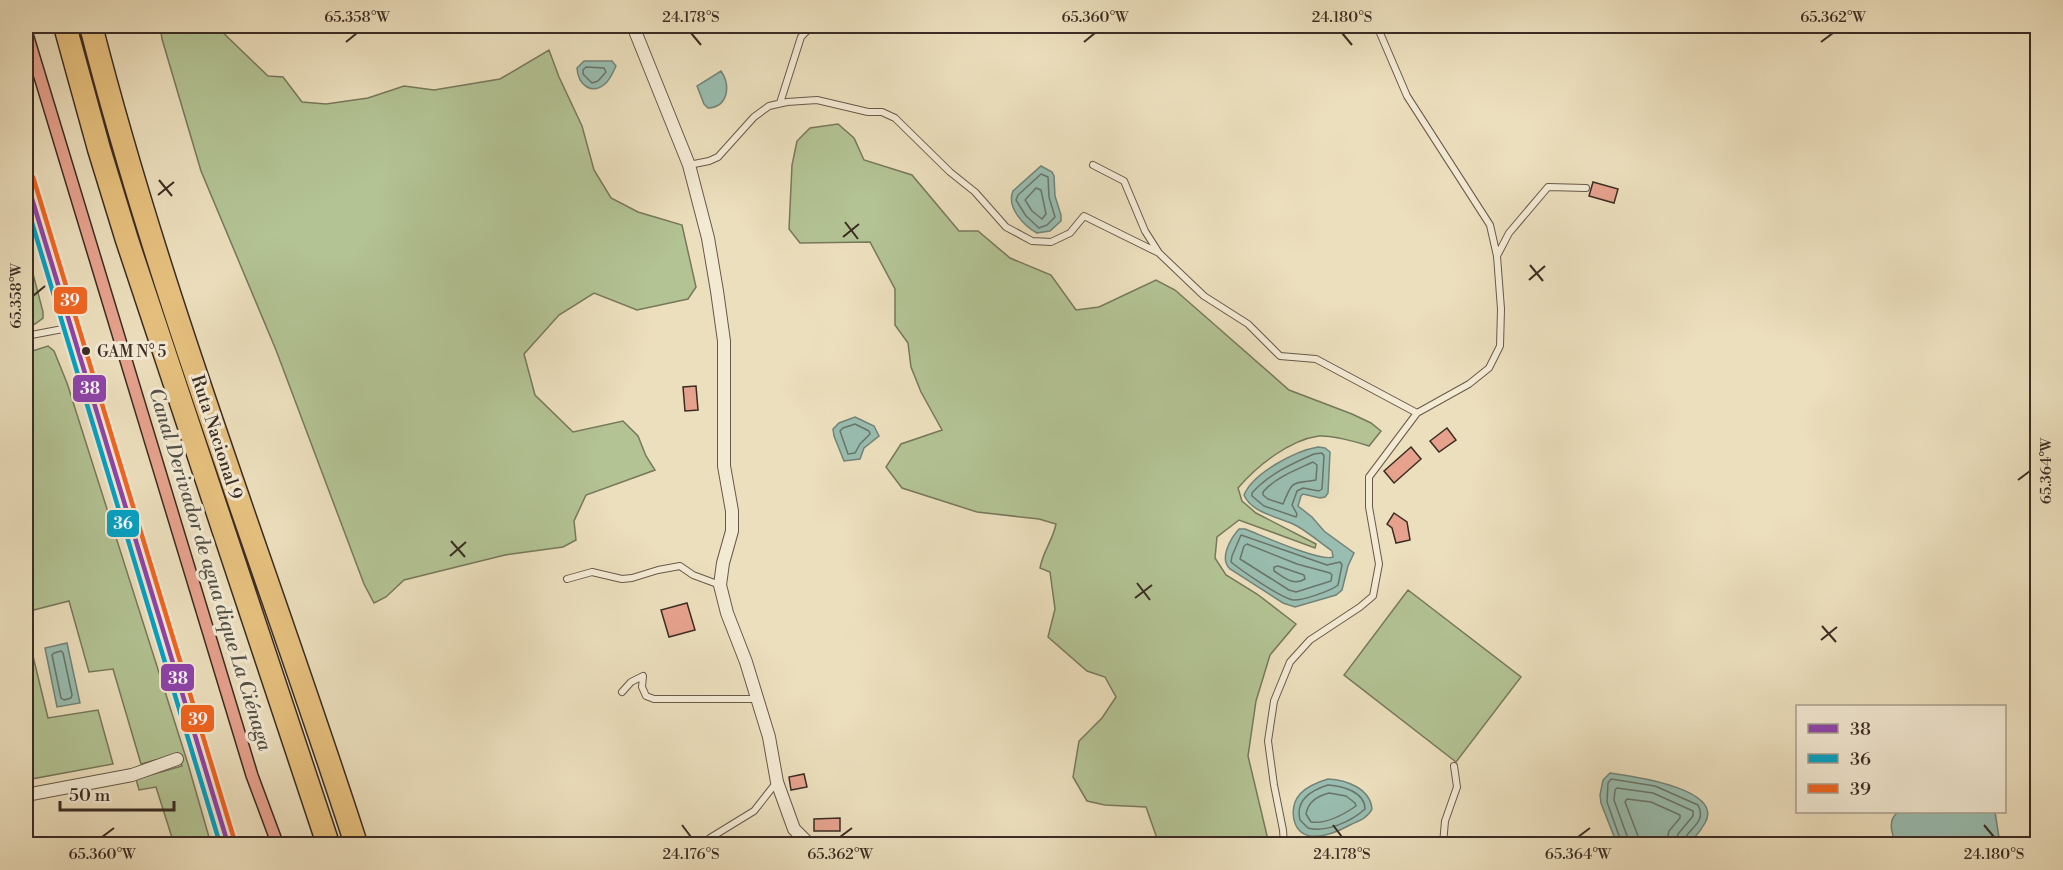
<svg xmlns="http://www.w3.org/2000/svg" width="2063" height="870" font-family="'Libre Bodoni',serif">
  <style>
    .green { fill: #b3c394; stroke: #77785c; stroke-width: 1.5 }
    .water { fill: #99bdb0; stroke: #738378; stroke-width: 1.5 }
    .lines { fill: none; stroke-linecap: round; stroke-linejoin: round }
    .shore { stroke: #6a746a; stroke-width: 1.5 }
    .building { fill: #e7a28e; stroke: #3b2c24; stroke-width: 1.5 }
    .lane-casing { stroke: #67594a; stroke-width: 8 }
    .street-casing { stroke: #67594a; stroke-width: 14 }
    .secondary-casing { stroke: #3b2c24; stroke-width: 20 }
    .highway-casing { stroke: #3b2c24; stroke-width: 25 }
    .lane { stroke: #f3ead4; stroke-width: 6 }
    .street { stroke: #f3ead4; stroke-width: 12 }
    .secondary { stroke: #f3ead4; stroke-width: 18 }
    .highway { stroke: #e6c07e; stroke-width: 22 }
    .bus-1-casing { stroke: #f3ead4; stroke-width: 9 }
    .bus-2-casing { stroke: #f3ead4; stroke-width: 9 }
    .bus-3-casing { stroke: #f3ead4; stroke-width: 9 }
    .bus-1 { stroke: #8e44ad; stroke-width: 4.5 }
    .bus-2 { stroke: #03a3c6; stroke-width: 4.5 }
    .bus-3 { stroke: #f26522; stroke-width: 4.5 }
    .ticks { fill: none; stroke: #3b2c24; stroke-width: 2 }
    .bus-dot { fill: #3b2c24; stroke: #f3ead4; stroke-width: 2 }
    .labels { text-anchor: middle; stroke-width: 6; stroke-linejoin: round; paint-order: stroke }
    .bus-label { font-size: 16px; fill: #3b2c24; stroke: #f3ead4; text-anchor: start }
    .street-label { font-size: 18px; fill: #3b2c24; stroke: #f3ead4 }
    .water-label { font-size: 20px; font-style: italic; fill: #525047; stroke: #f3ead4 }
    .line-badge { stroke: #f3ead4; stroke-width: 2 }
    .badge-label { font-size: 16px; text-anchor: middle; font-weight: bold; fill: #fff }
    .neatline { fill: none; stroke: #3b2c24; stroke-width: 2 }
    .ticks-label { font-size: 15px; text-anchor: middle; fill: #3b2c24 }
  </style>
  <rect width="100%" height="100%" fill="#ecdfbd"/>
  <filter id="stains"><feTurbulence type="fractalNoise" baseFrequency=".00333" numOctaves="4"/><feColorMatrix values="0 0 0 0 .2 0 0 0 0 .09 0 0 0 0 .02 0 0 0 .5 -.17"/></filter>
  <radialGradient id="worn" r=".72"><stop offset=".6" stop-color="#630" stop-opacity="0"/><stop offset="1" stop-color="#630" stop-opacity=".3"/></radialGradient>
  <path class="green" d="M160,26H216L268,76L283,77L302,102L326,104L368,98L404,86L434,90L500,79L549,50L559,77L582,126L594,170L611,198L638,212L682,225L696,287L688,299L637,310L594,293L559,315L524,354L535,395L573,432L623,421L638,436L646,456L655,470L586,495L574,521L576,540L563,547L505,555L404,580L386,597L374,603L364,584L276,350L201,171L162,39Z
    M838,124L854,138L864,160L912,175L959,231H978L1010,258L1051,275L1076,310L1099,307L1156,280L1175,290L1289,390L1352,414L1371,423L1381,431L1369,446C1357,442 1331,435 1319,436C1289,440 1257,466 1238,488L1242,501L1256,513L1316,544L1315,548L1239,520L1217,537L1215,558L1226,575L1257,594L1296,624L1270,655L1256,701L1248,756L1269,844H1159L1146,807L1105,805L1087,801L1073,777L1079,741L1102,718L1116,697L1105,677L1087,671L1048,637L1055,609L1050,572L1040,568C1043,551 1053,540 1056,524L1039,519L977,512L902,488L886,467L901,444L942,430L921,392L911,367L908,343L895,325V289L870,242L800,243L789,229L792,165L797,141L810,128Z
    M26,247L43,312V318L35,324L26,326Z
    M48,346L54,351L67,383L188,764L211,844H174L156,787L139,790L136,779L182,766L178,754L141,764L113,669L89,672L69,601L26,612V353Z
    M1408,590L1521,677L1456,762L1344,675Z
    M31,648L48,718L98,710L113,764L26,780V649Z"/>
  <path class="water" d="M584,61H612L616,66C613,72 611,78 606,83C592,96 578,85 577,68Z
    M721,71C731,86 728,107 708,108L704,104L697,86Z
    M1041,166L1052,172L1054,176L1055,196L1061,215V221L1050,231L1037,233C1024,226 1006,207 1013,191Z
    M855,417L874,426L879,436L864,448L860,459L844,461L834,436L833,429L839,423Z
    M1318,447L1325,448L1330,452L1328,493L1325,497L1320,498L1303,494L1301,496L1298,506L1312,517L1324,531L1354,553L1348,566L1342,590L1336,595L1295,607L1283,603L1230,569C1219,559 1230,539 1239,529H1245C1261,535 1320,562 1333,557L1332,551C1321,543 1309,533 1297,526C1281,517 1252,514 1244,495C1253,473 1295,451 1318,447Z
    M67,643L80,703L57,707L45,648Z
    M1610,773C1630,776 1725,788 1705,823C1701,830 1694,840 1686,843C1676,848 1631,845 1617,844L1601,803L1600,795L1603,780Z
    M1328,779C1346,780 1370,788 1372,809C1368,818 1358,821 1350,825C1339,831 1323,838 1310,836C1291,832 1289,807 1300,794C1307,786 1318,782 1328,779Z
    M1898,812H1995L2000,844H1896C1892,834 1887,820 1898,812Z"/>
  <g class="lines">
    <path class="shore" d="M586,67L604,68L606,72L598,81L592,83L583,74V70Z
      M1041,174L1048,177L1049,197L1055,217L1047,225L1039,228L1026,216L1016,200L1018,195Z
      M1036,188L1041,190L1046,214L1042,219L1032,211L1025,200Z
      M855,424L869,431L870,434L860,444L855,453L848,454L840,431L843,428Z
      M1314,454L1322,453L1324,456L1322,489L1319,491L1303,488L1297,491L1292,505L1297,514L1296,517L1264,506L1252,496V493C1269,474 1291,464 1314,454Z
      M1313,462L1317,465L1316,480C1292,484 1293,479 1283,504L1268,499L1263,495V492C1276,477 1296,470 1313,462Z
      M1241,535L1327,565L1340,562L1342,565L1338,585C1331,591 1301,601 1293,600C1281,598 1242,571 1231,562L1232,556Z
      M1247,544L1297,564L1330,573L1332,575L1331,581L1296,592L1289,590L1240,559L1244,546Z
      M1278,566L1304,575L1305,579C1293,586 1285,578 1274,571V567Z
      M61,651L63,653L72,695L71,698L64,700L61,698L52,655L54,653Z
      M1328,785C1343,786 1365,792 1365,809C1352,821 1326,833 1308,828L1300,820C1295,800 1312,790 1328,785Z
      M1329,793L1346,796L1355,803L1356,806C1343,815 1326,824 1311,822L1306,814C1308,802 1317,796 1329,793Z
      M1622,844L1607,802L1608,783L1611,779L1655,786L1698,805C1708,824 1685,829 1683,844
      M1630,844L1614,800L1615,790L1617,788L1653,793L1693,811V816L1678,834L1675,844
      M1639,844L1638,836L1625,802L1627,799L1651,802L1680,815V818L1669,831L1666,844"/>
  </g>
  <path class="building" d="M26,26H31L258,774L284,844H271L246,777L26,52Z
    M1593,182L1618,189L1614,203L1589,196Z
    M696,386L698,410L685,411L683,387Z
    M1447,428L1456,440L1439,452L1430,441Z
    M1411,447L1421,459L1394,483L1384,471Z
    M1394,513L1407,522L1410,540L1396,543L1392,528L1387,524Z
    M687,603L695,630L669,637L661,610Z
    M804,774L807,787L791,790L789,777Z
    M840,818V831H814V819Z"/>
  <g class="lines">
    <g class="lane-casing">
      <path id="lane" d="M780,103L801,37L812,26
        M689,165L709,161L718,157L754,117L769,106L787,102L817,100L868,112H882L895,118L950,172L975,192L1006,227L1032,241L1051,242L1070,233L1084,216L1159,253
        M1093,165L1124,181L1145,231L1159,253L1204,296L1248,324L1280,356L1316,359L1417,413
        M1497,256L1509,233L1548,187L1586,188
        M26,336L68,328
        M567,579L592,572L622,579L632,578L658,570L680,566L693,575L720,585
        M622,692L631,682L643,676L642,687L646,696L654,699H757
        M706,844L710,838L754,811L776,783
        M1284,844L1283,830L1274,785L1268,741L1274,701L1290,662L1310,640L1360,607L1373,596L1379,564L1369,507V477L1417,413L1469,384L1489,368L1500,346L1501,309L1497,256L1490,225L1407,96L1377,26
        M1443,844L1445,821L1457,787L1454,766"/>
    </g>
    <g class="street-casing">
      <path id="street" d="M633,26L689,165L708,238L717,291L724,341V466L732,511V531L723,563L720,585L727,613L746,662L769,737L777,782L794,829L809,844
        M26,795L132,775L177,759"/>
    </g>
    <g class="secondary-casing">
      <path id="secondary" d="M26,179L228,844"/>
    </g>
    <g class="highway-casing">
      <path id="highway" d="M65,26L99,149L127,240L328,844
        M91,26C162,304 268,572 356,844"/>
    </g>
    <use href="#lane" class="lane"/>
    <use href="#street" class="street"/>
    <use href="#secondary" class="secondary"/>
    <use href="#highway" class="highway"/>
    <g class="bus-1-casing">
      <path id="bus-1" d="M26,179L228,844"/>
    </g>
    <g class="bus-2-casing">
      <path id="bus-2" d="M26,203L220,844"/>
    </g>
    <g class="bus-3-casing">
      <path id="bus-3" d="M33,177L235,842"/>
    </g>
    <use href="#bus-1" class="bus-1"/>
    <use href="#bus-2" class="bus-2"/>
    <use href="#bus-3" class="bus-3"/>
  </g>
  <path class="ticks" d="M691,33L701,45M1342,33L1352,45M346,42L357,33M1084,42L1095,33M1821,42L1833,33M159,180L172,196M158,195L174,182M845,222L858,239M843,237L859,224M1530,265L1543,281M1529,280L1545,266M33,296L45,286M2018,480L2030,471M451,541L465,557M450,556L466,542M1137,583L1150,600M1135,598L1152,585M1822,626L1836,642M1821,640L1837,627M682,825L691,837M1333,825L1342,837M1984,825L1994,837M102,837L114,828M840,837L852,828M1578,837L1590,828"/>
  <circle class="bus-dot" cx="86" cy="351" r="5"/>
  <g class="labels">
    <g class="bus-label">
      <text x="97" y="357">GAM N° 5</text>
    </g>
    <g class="street-label">
      <text transform="translate(217 437) rotate(72)" y="6">Ruta Nacional 9</text>
    </g>
    <g class="water-label">
      <text transform="translate(211 569) rotate(73)" y="7">Canal Derivador de agua dique La Ciénaga</text>
    </g>
  </g>
  <g class="line-badge">
    <rect x="53" y="286" width="35" height="29" rx="6" fill="#f26522"/>
    <rect x="72" y="374" width="35" height="29" rx="6" fill="#8e44ad"/>
    <rect x="106" y="509" width="34" height="29" rx="6" fill="#03a3c6"/>
    <rect x="160" y="663" width="35" height="29" rx="6" fill="#8e44ad"/>
    <rect x="180" y="704" width="35" height="29" rx="6" fill="#f26522"/>
  </g>
  <g class="badge-label">
    <text x="70" y="306">39</text>
    <text x="90" y="394">38</text>
    <text x="123" y="529">36</text>
    <text x="178" y="684">38</text>
    <text x="198" y="725">39</text>
  </g>
  <rect width="2063" height="870" fill="none" stroke="#ecdfbd" stroke-width="66"/>
  <rect x="1796" y="705" width="210" height="108" fill="#f3ead4" stroke="#a99e8e" stroke-width="1.5"/>
  <rect x="1808" y="724" width="30" height="9" fill="#8e44ad" stroke="#a99e8e" stroke-width="1.5"/>
  <text x="1850" y="735" font-size="18" fill="#3b2c24">38</text>
  <rect x="1808" y="754" width="30" height="9" fill="#03a3c6" stroke="#a99e8e" stroke-width="1.5"/>
  <text x="1850" y="765" font-size="18" fill="#3b2c24">36</text>
  <rect x="1808" y="784" width="30" height="9" fill="#f26522" stroke="#a99e8e" stroke-width="1.5"/>
  <text x="1850" y="795" font-size="18" fill="#3b2c24">39</text>
  <path d="M60 801v9h114v-9" fill="none" stroke="#3b2c24" stroke-width="3"/>
  <text x="69" y="801" font-size="18" fill="#3b2c24" stroke="#f3ead4" stroke-width="4.5" paint-order="stroke">50 m</text>
  <rect x="33" y="33" width="1997" height="804" class="neatline"/>
  <g class="ticks-label">
    <text x="357" y="22">65.358°W</text>
    <text x="691" y="22">24.178°S</text>
    <text x="1095" y="22">65.360°W</text>
    <text x="1342" y="22">24.180°S</text>
    <text x="1833" y="22">65.362°W</text>
    <text transform="translate(16 296) rotate(-90)" y="5">65.358°W</text>
    <text transform="translate(2046 471) rotate(-90)" y="5">65.364°W</text>
    <text x="102" y="859">65.360°W</text>
    <text x="691" y="859">24.176°S</text>
    <text x="840" y="859">65.362°W</text>
    <text x="1342" y="859">24.178°S</text>
    <text x="1578" y="859">65.364°W</text>
    <text x="1994" y="859">24.180°S</text>
  </g>
  <rect width="100%" height="100%" filter="url(#stains)"/>
  <rect width="100%" height="100%" fill="url(#worn)"/>
</svg>
